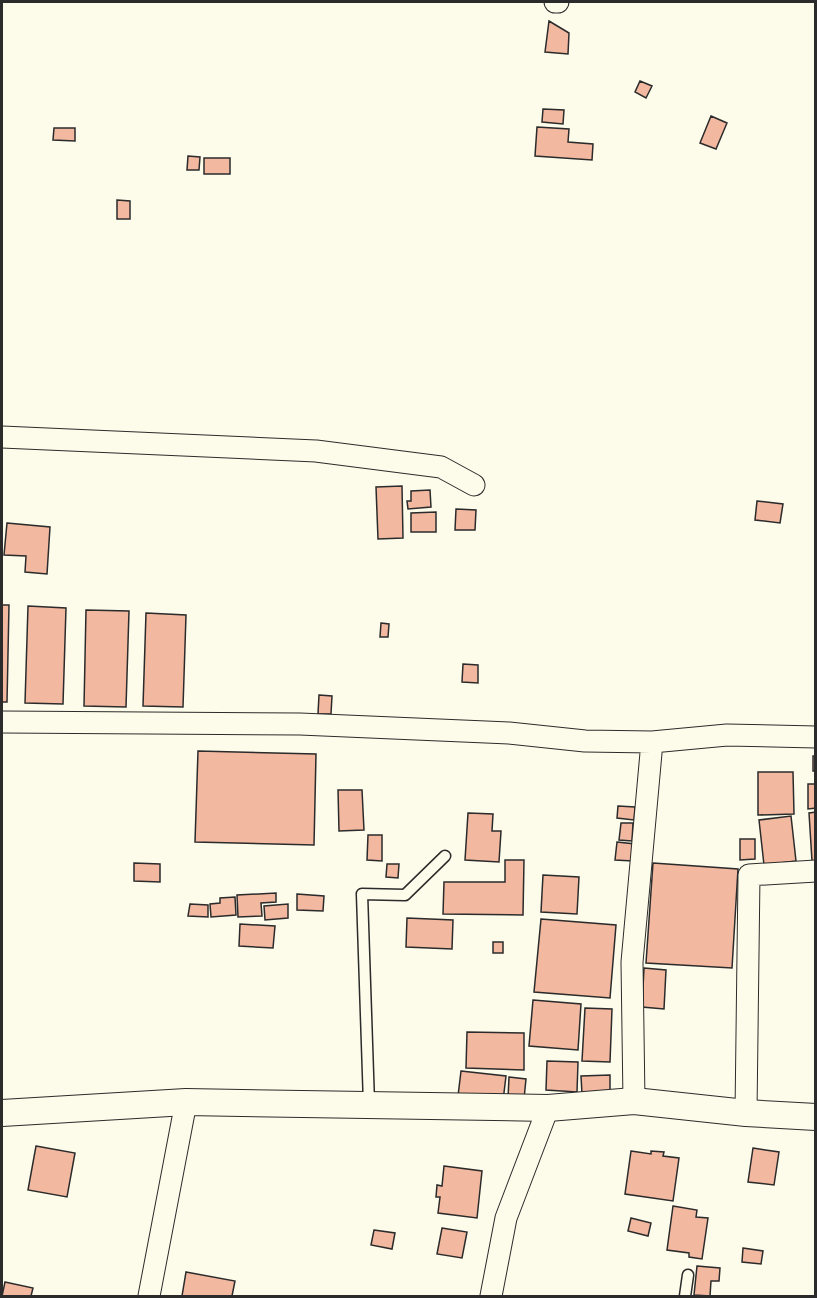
<svg xmlns="http://www.w3.org/2000/svg" width="817" height="1298" font-family="Signika,sans-serif">
  <style>
    .building { fill: #f2b8a0; stroke: #2b2b2b; stroke-width: 1.5 }
    .lines { fill: none; stroke-linecap: round; stroke-linejoin: round }
    .service-casing { stroke: #2b2b2b; stroke-width: 13 }
    .minor-casing { stroke: #2b2b2b; stroke-width: 23 }
    .tertiary-casing { stroke: #2b2b2b; stroke-width: 28 }
    .service { stroke: #fdfbea; stroke-width: 10 }
    .minor { stroke: #fdfbea; stroke-width: 21 }
    .tertiary { stroke: #fdfbea; stroke-width: 26 }
  </style>
  <rect width="100%" height="100%" fill="#fdfbea"/>
  <path class="building" d="M549,21L569,33L568,54L545,52Z
    M640,81L652,86L646,98L635,92Z
    M543,109L564,110L563,124L542,122Z
    M711,116L727,123L716,149L700,143Z
    M537,127L569,129L568,142L593,144L592,160L535,156Z
    M54,128H75V141L53,140Z
    M188,156L200,157L199,170H187Z
    M204,158H230V174H204Z
    M117,200L130,201V219H117Z
    M402,486L403,538L378,539L376,487Z
    M430,490L431,507L408,509L407,501H411V491Z
    M757,501L783,504L780,523L755,520Z
    M456,509L476,510L475,530H455Z
    M436,512V532H411V513Z
    M7,523L50,527L47,574L25,572L26,556L4,555Z
    M2,605H9L7,702H2Z
    M28,606L66,608L63,704L25,703Z
    M86,610L129,611L126,707L84,706Z
    M146,613L186,615L183,707L143,706Z
    M381,623L389,624L388,637H380Z
    M463,664L478,665V683L462,682Z
    M319,695L332,696L331,714H318Z
    M198,751L316,754L314,845L195,842Z
    M813,756H816V771H813Z
    M758,772H793L794,814L758,815Z
    M808,784H816V808L808,809Z
    M338,790H362L364,830L339,831Z
    M618,806L635,807L634,820L617,818Z
    M816,812V861H812L809,813Z
    M468,813L493,814L492,831H501L499,862L465,860Z
    M791,816L796,861L764,865L759,820Z
    M621,823H633L632,841L619,840Z
    M368,835H382V861L367,860Z
    M740,839H755V859L740,860Z
    M617,842L635,844L633,861L615,860Z
    M505,860H524L523,915L443,914L444,882H505Z
    M134,863L160,864V882L134,881Z
    M653,863L738,869L732,968L646,963Z
    M387,864H399L398,878L386,877Z
    M543,875L579,877L577,914L541,912Z
    M276,893V902L261,903L262,916L238,917L237,895Z
    M297,894L324,896L323,911L297,910Z
    M235,897L236,915L211,917L210,904L220,903V898Z
    M190,904L208,905V917L188,916Z
    M288,904V918L265,920L264,906Z
    M407,918L453,920L452,949L406,947Z
    M541,919L616,925L610,998L534,992Z
    M240,924L275,926L273,948L239,946Z
    M493,942H503V953H493Z
    M644,968L666,970L664,1009L642,1007Z
    M533,1000L581,1004L578,1050L529,1046Z
    M585,1008L612,1009L610,1062L582,1061Z
    M467,1032L524,1033V1070L466,1068Z
    M547,1061L578,1062L577,1092L546,1090Z
    M461,1071L506,1076L503,1101L458,1096Z
    M610,1075V1093L582,1094L581,1076Z
    M509,1077L526,1079L524,1099L508,1098Z
    M36,1146L75,1153L67,1197L28,1190Z
    M753,1148L779,1152L774,1185L748,1182Z
    M631,1151L651,1154V1151L664,1152L663,1156L679,1158L673,1201L625,1194Z
    M444,1166L482,1171L477,1218L438,1213L440,1197H436L437,1185L442,1186Z
    M673,1206L697,1210L696,1217L708,1218L702,1259L689,1257V1253L667,1250Z
    M631,1218L651,1223L648,1236L628,1231Z
    M442,1228L467,1232L462,1258L437,1254Z
    M374,1230L395,1233L392,1249L371,1245Z
    M743,1248L763,1251L761,1264L742,1262Z
    M697,1266L720,1268L719,1281H711L710,1296L694,1295Z
    M186,1272L235,1281L232,1296H182Z
    M5,1282L33,1288L31,1296H2Z"/>
  <g class="lines">
    <g class="service-casing">
      <path id="service" d="M369,1104L362,894L405,895L445,856
        M685,1296L688,1275"/>
    </g>
    <g class="minor-casing">
      <path id="minor" d="M555,2H558
        M2,437L316,451L441,467L474,485
        M2,722L300,724L509,733L585,741L652,742L727,735L816,737
        M634,1101L632,962L652,742
        M746,1113L749,875L816,871
        M149,1296L186,1102
        M491,1296L506,1218L548,1108"/>
    </g>
    <g class="tertiary-casing">
      <path id="tertiary" d="M2,1113L186,1102L548,1108L634,1101L746,1113L816,1117"/>
    </g>
    <use href="#service" class="service"/>
    <use href="#minor" class="minor"/>
    <use href="#tertiary" class="tertiary"/>
  </g>
  <rect width="817" height="1298" fill="none" stroke="#2b2b2b" stroke-width="6"/>
</svg>
